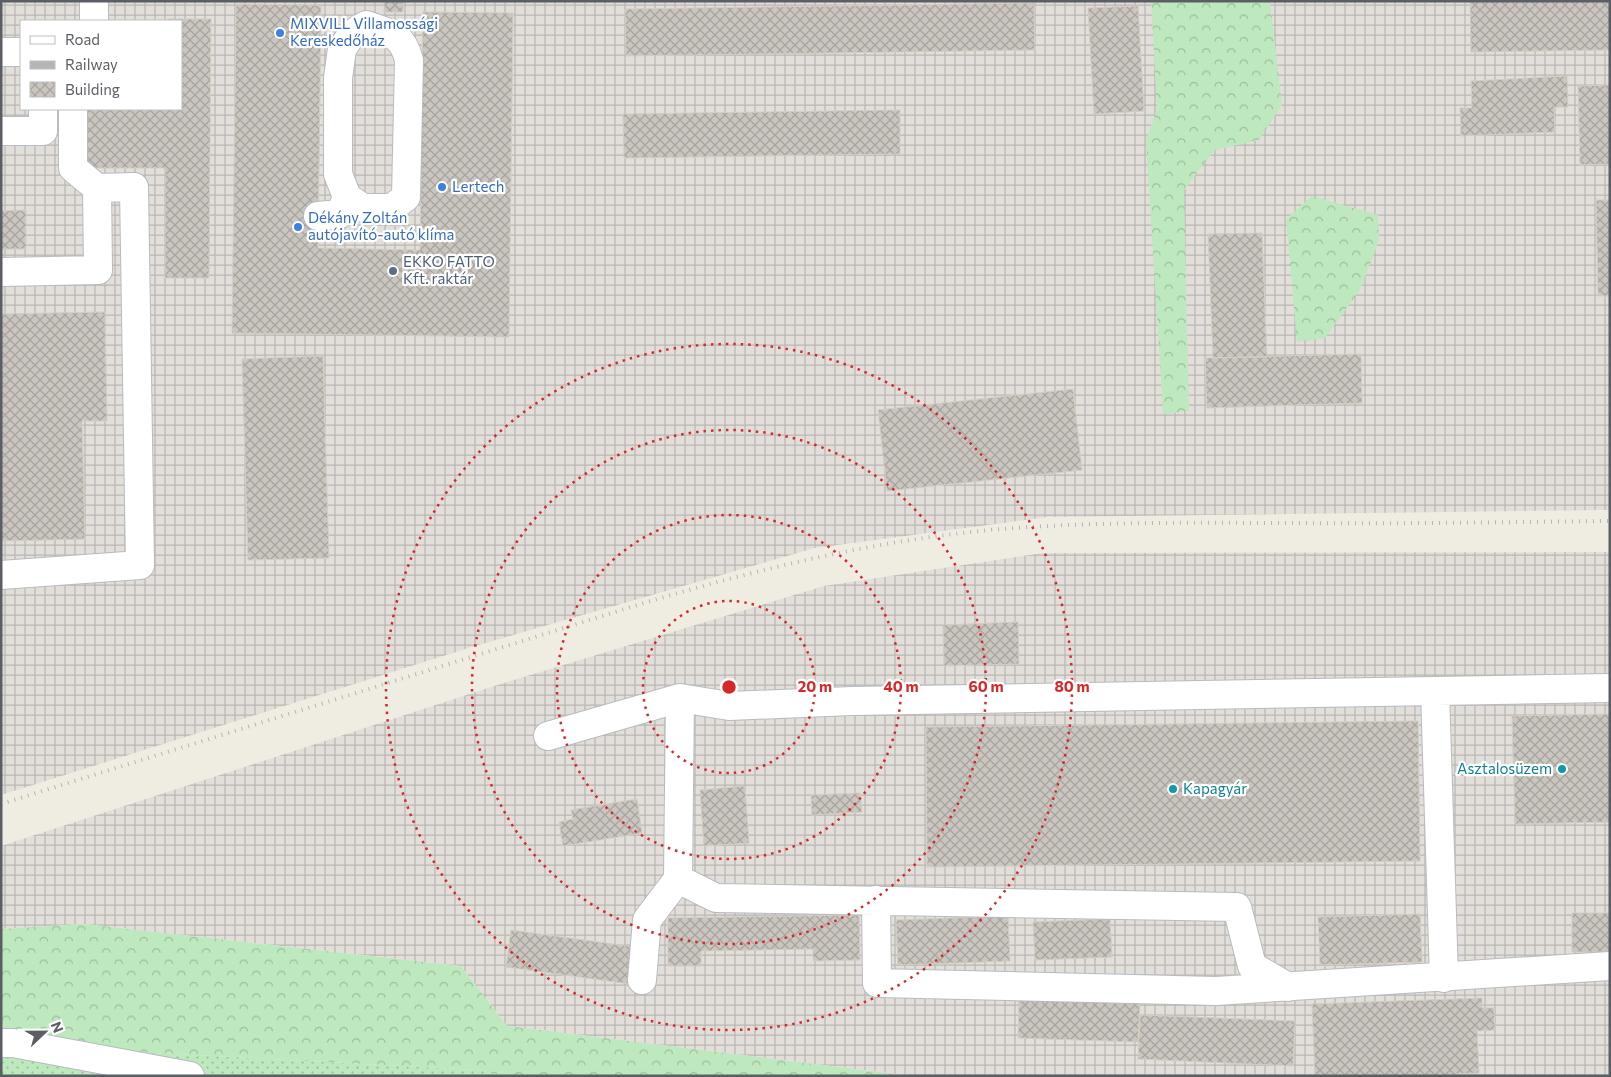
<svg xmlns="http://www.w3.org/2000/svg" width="1611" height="1077" font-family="Commissioner,sans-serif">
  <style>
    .industrial { fill: url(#industrial-grid); fill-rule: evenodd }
    .grass { fill: url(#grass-dots) }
    .forest { fill: url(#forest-crowns) }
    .building { fill: url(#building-cross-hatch); stroke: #d4cec0 }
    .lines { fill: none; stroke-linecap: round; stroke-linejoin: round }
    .minor-casing { stroke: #b8bbc0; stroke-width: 30 }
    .minor { stroke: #fff; stroke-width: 28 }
    .rail { stroke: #b4b5b6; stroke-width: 4; stroke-dasharray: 1 6; stroke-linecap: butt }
    .ring { fill: none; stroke: #d62828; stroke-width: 2.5; stroke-dasharray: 2.5 5 }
    .shop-dot { fill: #3f7fe0; stroke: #fff; stroke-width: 2 }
    .service-dot { fill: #5c6f8a; stroke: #fff; stroke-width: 2 }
    .culture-dot { fill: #0f9aa8; stroke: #fff; stroke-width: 2 }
    .labels { text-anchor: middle; stroke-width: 4.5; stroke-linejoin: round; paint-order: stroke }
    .shop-label { font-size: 15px; fill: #366cbe; stroke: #fff; text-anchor: start }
    .service-label { font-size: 15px; fill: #4e5e75; stroke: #fff; text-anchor: start }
    .culture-label { font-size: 15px; fill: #0d838f; stroke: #fff; text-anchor: end }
    .centre { fill: #d62828; stroke: #fff; stroke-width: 2.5 }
    .ring-label { font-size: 15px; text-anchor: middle; font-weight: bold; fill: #d62828; stroke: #fff; stroke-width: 4.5; stroke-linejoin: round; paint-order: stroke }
  </style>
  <defs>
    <pattern id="industrial-grid" width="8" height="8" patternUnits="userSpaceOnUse" patternTransform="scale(1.25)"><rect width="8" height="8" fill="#e2dfda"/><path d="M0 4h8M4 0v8" fill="none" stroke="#bab8b4"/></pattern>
    <pattern id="grass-dots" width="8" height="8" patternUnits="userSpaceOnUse" patternTransform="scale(1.25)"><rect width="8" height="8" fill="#bee8bd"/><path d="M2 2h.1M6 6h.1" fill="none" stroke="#9dbf9d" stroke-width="1.8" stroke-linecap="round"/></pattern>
    <pattern id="forest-crowns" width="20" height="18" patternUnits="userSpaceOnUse" patternTransform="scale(1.25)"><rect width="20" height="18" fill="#bee8bd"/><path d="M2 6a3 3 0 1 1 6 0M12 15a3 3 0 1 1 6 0" fill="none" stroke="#9dbf9d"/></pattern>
    <pattern id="building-cross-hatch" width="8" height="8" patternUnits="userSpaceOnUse" patternTransform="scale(1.25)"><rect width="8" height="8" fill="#cac6bf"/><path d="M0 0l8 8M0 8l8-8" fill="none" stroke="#a7a49f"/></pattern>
  </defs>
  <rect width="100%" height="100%" fill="#efece2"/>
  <path class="industrial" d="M1,1H1610V510L1047,517L815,548L475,646L1,795ZM21,21H181V109H21Z
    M1610,552V1076H911L507,1026L461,966L84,924L1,929V846L491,687L824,586L1043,553Z"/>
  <path class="grass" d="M1,1045L478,1070L505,1076H1Z"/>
  <path class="forest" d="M1151,1H1270L1282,105L1259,140L1215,150L1184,190L1189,411L1163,414L1146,140L1157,109Z
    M1312,196L1378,215L1379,241L1360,290L1325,338L1297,342L1286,219Z
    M84,924L461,966L507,1026L911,1076H505L478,1070L1,1045V929Z"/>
  <path class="building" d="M384,1H403V12H384Z
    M1470,1H1610V50L1471,52Z
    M1034,3L1035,50L626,56L625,9Z
    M236,4L321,5L318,248L420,250L423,12L513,13L509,337L232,333Z
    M1138,6L1144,111L1094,114L1088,8Z
    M168,19H211L209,278H165V168H85L86,109H181V21H168Z
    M1567,76L1568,107H1554L1555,132L1461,136L1460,108H1472L1471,81Z
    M1610,85V164L1580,165L1578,86Z
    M900,110V154L624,158L623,114Z
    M1596,200H1610V296H1598Z
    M26,210V249H1V211Z
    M1262,233L1267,357L1213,358L1208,234Z
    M105,312L107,421H82L85,539L1,541V314Z
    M1361,354L1362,403L1207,408L1205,358Z
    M323,356L329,558L248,560L242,359Z
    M1073,389L1082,470L887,491L878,410Z
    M1018,622L1019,664L944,666L943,625Z
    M1610,714V822L1515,824L1512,716Z
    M1418,721L1420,861L927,867L926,727Z
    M745,786L749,843L704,846L700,790Z
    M860,793L862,812L812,815L811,795Z
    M637,799L642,833L563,846L559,822L573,819L571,810Z
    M1572,913H1610V952H1572Z
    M1420,914L1422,962L1320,965L1318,917Z
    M859,915L860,960L813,961V949L701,951V966H668V918Z
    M1008,916L1010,961L898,965L896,920Z
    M1110,919L1112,957L1035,960L1033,922Z
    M511,930L635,947L630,984L506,967Z
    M1482,998V1008H1494L1495,1030L1477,1031L1479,1073L1456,1074V1076H1315L1312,1004Z
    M1019,999L1140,1004L1138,1042L1018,1038Z
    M1140,1015L1295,1021L1293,1066L1138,1059Z"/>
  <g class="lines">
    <g class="minor-casing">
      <path id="minor" d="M94,1V21
        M366,25C389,33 402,33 409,60L406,197L392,208H363L347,197L338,174V78L342,49L352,34Z
        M1,52H21
        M1,131H43V109
        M318,216L340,214L347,197
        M1,272L98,270L97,188
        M1,575L140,565L134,187L97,188L73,168V109
        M1435,691L1444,978
        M548,736L680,698
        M678,879L716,898L1237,907L1252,966L1288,987
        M876,900L877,983L1216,991L1610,966
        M642,980L647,920L678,879L680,698L729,706L852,701L1610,688
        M1,1043H13L190,1076"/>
    </g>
    <use href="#minor" class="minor"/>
    <path class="rail" d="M1,804L647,602C759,569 873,541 990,530C1092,521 1195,523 1297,523C1402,524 1506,522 1610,521"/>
  </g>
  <g class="ring">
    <circle cx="729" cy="687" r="86"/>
    <circle cx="729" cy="687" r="172"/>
    <circle cx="729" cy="687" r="257"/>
    <circle cx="729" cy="687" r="343"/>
  </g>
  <g class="shop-dot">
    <circle cx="280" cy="33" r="5"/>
    <circle cx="442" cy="187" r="5"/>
    <circle cx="298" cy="227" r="5"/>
  </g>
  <circle class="service-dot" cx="393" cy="271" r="5"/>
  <g class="culture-dot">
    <circle cx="1562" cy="769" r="5"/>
    <circle cx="1173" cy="789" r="5"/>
  </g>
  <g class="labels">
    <g class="shop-label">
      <text x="290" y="29">MIXVILL Villamossági<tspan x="290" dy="17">Kereskedőház</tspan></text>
      <text x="452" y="192">Lertech</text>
      <text x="308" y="223">Dékány Zoltán<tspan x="308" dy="17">autójavító-autó klíma</tspan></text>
    </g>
    <g class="service-label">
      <text x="403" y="267">EKKO FATTO<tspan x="403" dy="17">Kft. raktár</tspan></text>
    </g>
    <g class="culture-label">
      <text x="1552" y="774">Asztalosüzem</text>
      <text x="1183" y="794" text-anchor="start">Kapagyár</text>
    </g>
  </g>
  <circle cx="729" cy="687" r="8" class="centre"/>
  <g class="ring-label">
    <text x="815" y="692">20 m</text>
    <text x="901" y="692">40 m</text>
    <text x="986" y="692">60 m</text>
    <text x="1072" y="692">80 m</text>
  </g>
  <rect width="1611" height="1077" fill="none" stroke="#5b5f65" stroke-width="5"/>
  <rect x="20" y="20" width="162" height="90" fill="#ffffff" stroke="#bdbfc1"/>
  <rect x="30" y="36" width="25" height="8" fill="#ffffff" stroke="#bdbfc1"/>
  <text x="65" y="45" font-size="15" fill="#5b5f65">Road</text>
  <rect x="30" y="61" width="25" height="8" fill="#b4b5b6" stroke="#bdbfc1"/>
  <text x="65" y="70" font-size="15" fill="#5b5f65">Railway</text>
  <rect x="30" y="82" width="25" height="15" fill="url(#building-cross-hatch)" stroke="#bdbfc1"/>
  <text x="65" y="95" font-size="15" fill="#5b5f65">Building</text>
  <g transform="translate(45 1032) rotate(68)" stroke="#ffffff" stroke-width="4" paint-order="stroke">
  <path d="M0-4L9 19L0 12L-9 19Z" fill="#5b5f65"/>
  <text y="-8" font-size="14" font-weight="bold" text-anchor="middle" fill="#5b5f65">N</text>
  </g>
</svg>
